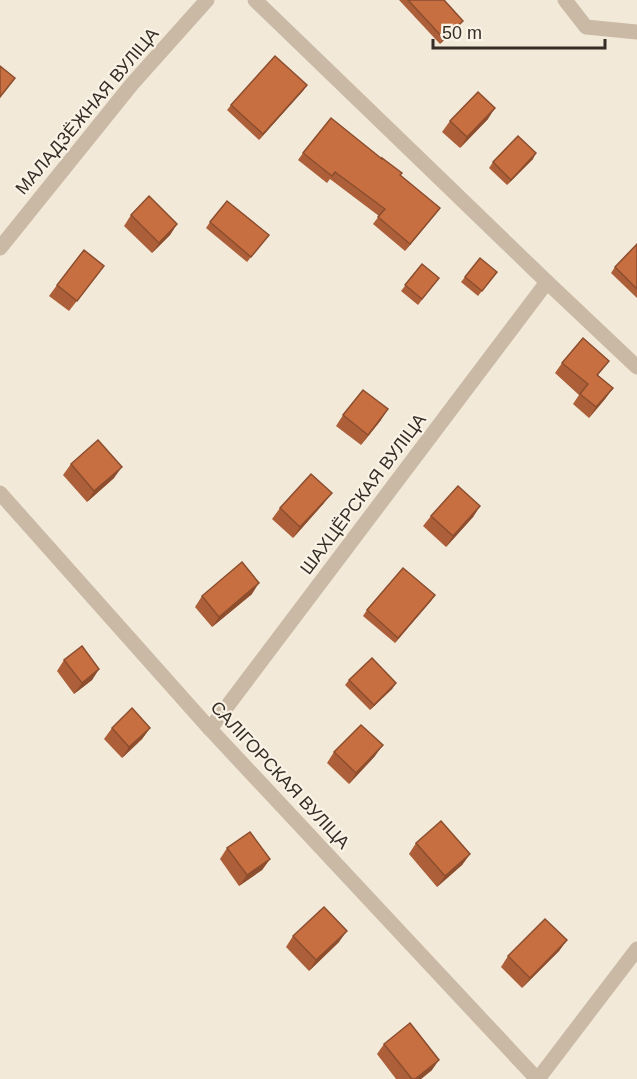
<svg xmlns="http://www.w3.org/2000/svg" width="637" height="1079" viewBox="0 0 637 1079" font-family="Helvetica,sans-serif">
  <rect width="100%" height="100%" fill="#f2e9d9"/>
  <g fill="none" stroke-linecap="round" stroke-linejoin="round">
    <g stroke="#cabaa5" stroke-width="15">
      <path d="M255,0L547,282L637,367"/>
      <path d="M565,0L586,27L637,32"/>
      <path d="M0,248L132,84L207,0"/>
      <path d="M0,493L210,729L537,1079"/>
      <path d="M210,729L547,282"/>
      <path d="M538,1079L637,949"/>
    </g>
  </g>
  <g fill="#ac5f38">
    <path d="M399,0H444L463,21L459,26L440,44Z"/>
    <path d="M307,85L259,140L227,110L231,105Z"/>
    <path d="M488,119L460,148L442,132L450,121Z"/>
    <path d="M303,153L400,175L440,208L405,251L373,224L379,216L330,179L327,183L298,160Z"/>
    <path d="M533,159L507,185L489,168L493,162Z"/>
    <path d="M131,215L177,224L170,235L152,253L124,226Z"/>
    <path d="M210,222L269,235L247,262L206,228Z"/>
    <path d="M637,244V298L611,273L615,267Z"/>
    <path d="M422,264L439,278L418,305L401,291Z"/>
    <path d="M104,266L69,311L49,296L57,285Z"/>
    <path d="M497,272L478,296L461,282L465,277Z"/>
    <path d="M609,361L598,375L613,388L605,399L589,418L573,404L579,395L555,373L562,363Z"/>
    <path d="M343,415L381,420L361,445L336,426Z"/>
    <path d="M71,464L114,478L87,502L63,475Z"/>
    <path d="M324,503L293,538L272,519L280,508Z"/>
    <path d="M480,506L473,517L446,547L423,526L431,516Z"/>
    <path d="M252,594L212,627L195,607L202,596Z"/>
    <path d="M435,595L395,643L363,616L367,610Z"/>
    <path d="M64,660L99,669L92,680L74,694L57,671Z"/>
    <path d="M349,680L396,683L392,689L370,710L345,685Z"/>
    <path d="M112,728H150L142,739L122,758L104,739Z"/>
    <path d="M334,752L375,756L349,784L327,763Z"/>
    <path d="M416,843L470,854L462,865L437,887L409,854Z"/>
    <path d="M227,848L270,859L262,870L239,886L220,859Z"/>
    <path d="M293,936L339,942L309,971L286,947Z"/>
    <path d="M567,940L559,951L522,988L501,967L508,956Z"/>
    <path d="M384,1044L432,1070L421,1079H396L377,1054Z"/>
  </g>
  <g fill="#8c4e2e">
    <path d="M463,21L459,26L440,44L444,39Z"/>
    <path d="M307,85L303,91L259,140L263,134Z"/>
    <path d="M495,108L488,119L460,148L467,137Z"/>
    <path d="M536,153L533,159L507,185L511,180Z"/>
    <path d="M440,208L434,216L405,251L410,244Z"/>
    <path d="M177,224L170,235L152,253L159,243Z"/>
    <path d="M613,388L605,399L589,418L596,407Z"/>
    <path d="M388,409L381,420L361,445L368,435Z"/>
    <path d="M122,467L114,478L87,502L94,491Z"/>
    <path d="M332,493L324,503L293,538L300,527Z"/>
    <path d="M480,506L473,517L446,547L453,536Z"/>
    <path d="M259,583L252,594L212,627L219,617Z"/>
    <path d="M435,595L431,601L395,643L398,638Z"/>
    <path d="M99,669L92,680L74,694L82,683Z"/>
    <path d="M396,683L392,689L370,710L374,705Z"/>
    <path d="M150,728L142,739L122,758L129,747Z"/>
    <path d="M383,745L375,756L349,784L356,773Z"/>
    <path d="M470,854L462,865L437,887L445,876Z"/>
    <path d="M270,859L262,870L239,886L247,875Z"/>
    <path d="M347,931L339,942L309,971L316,960Z"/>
    <path d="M567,940L559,951L522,988L530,978Z"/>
    <path d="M439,1060L432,1070L421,1079H415Z"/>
  </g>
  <g fill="#c86f41" stroke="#8c4e2e" stroke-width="1.5">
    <path d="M408,0H444L463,21L444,39Z"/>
    <path d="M275,56L307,85L263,134L231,105Z"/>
    <path d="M0,66L15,78L0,97Z"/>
    <path d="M478,92L495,108L467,137L450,121Z"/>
    <path d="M331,118L382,159V158L402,173L400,175L440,208L410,244L378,217L385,209L335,172L332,176L303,153Z"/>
    <path d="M518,136L536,153L511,180L493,162Z"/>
    <path d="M149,196L177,224L159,243L131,215Z"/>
    <path d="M227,201L269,235L251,257L210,222Z"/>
    <path d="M637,244V289L615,267Z"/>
    <path d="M84,250L104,266L77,301L57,285Z"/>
    <path d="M480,258L497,272L482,291L465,277Z"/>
    <path d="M422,264L439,278L422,299L405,285Z"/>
    <path d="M583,338L609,361L597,375L613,388L596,407L580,394L588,384L562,363Z"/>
    <path d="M363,390L388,409L368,435L343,415Z"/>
    <path d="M98,440L122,467L94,491L71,464Z"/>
    <path d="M311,474L332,493L300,527L280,508Z"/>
    <path d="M458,486L480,506L453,536L431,516Z"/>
    <path d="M242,562L259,583L219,617L202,596Z"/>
    <path d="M403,568L435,595L398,638L367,610Z"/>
    <path d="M82,646L99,669L82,683L64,660Z"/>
    <path d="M372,658L396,683L374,705L349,680Z"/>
    <path d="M132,708L150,728L129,747L112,728Z"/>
    <path d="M361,725L383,745L356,773L334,752Z"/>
    <path d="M441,821L470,854L445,876L416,843Z"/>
    <path d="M250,832L270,859L247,875L227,848Z"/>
    <path d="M324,907L347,931L316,960L293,936Z"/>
    <path d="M545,919L567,940L530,978L508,956Z"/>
    <path d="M410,1023L439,1060L415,1079H412L384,1044Z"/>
  </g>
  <g text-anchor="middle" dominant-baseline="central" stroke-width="4.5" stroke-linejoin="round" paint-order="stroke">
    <g font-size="18" fill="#352d26" stroke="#f9f2e5">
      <text transform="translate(87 111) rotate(-50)">МАЛАДЗЁЖНАЯ ВУЛІЦА</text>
      <text transform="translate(363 494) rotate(-53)">ШАХЦЁРСКАЯ ВУЛІЦА</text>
      <text transform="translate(280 775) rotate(47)">САЛІГОРСКАЯ ВУЛІЦА</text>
    </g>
  </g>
  <path d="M433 39v9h172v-9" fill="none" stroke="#352d26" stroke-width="3"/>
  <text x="442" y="39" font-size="18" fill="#352d26" stroke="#f9f2e5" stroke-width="4.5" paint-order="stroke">50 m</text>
</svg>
